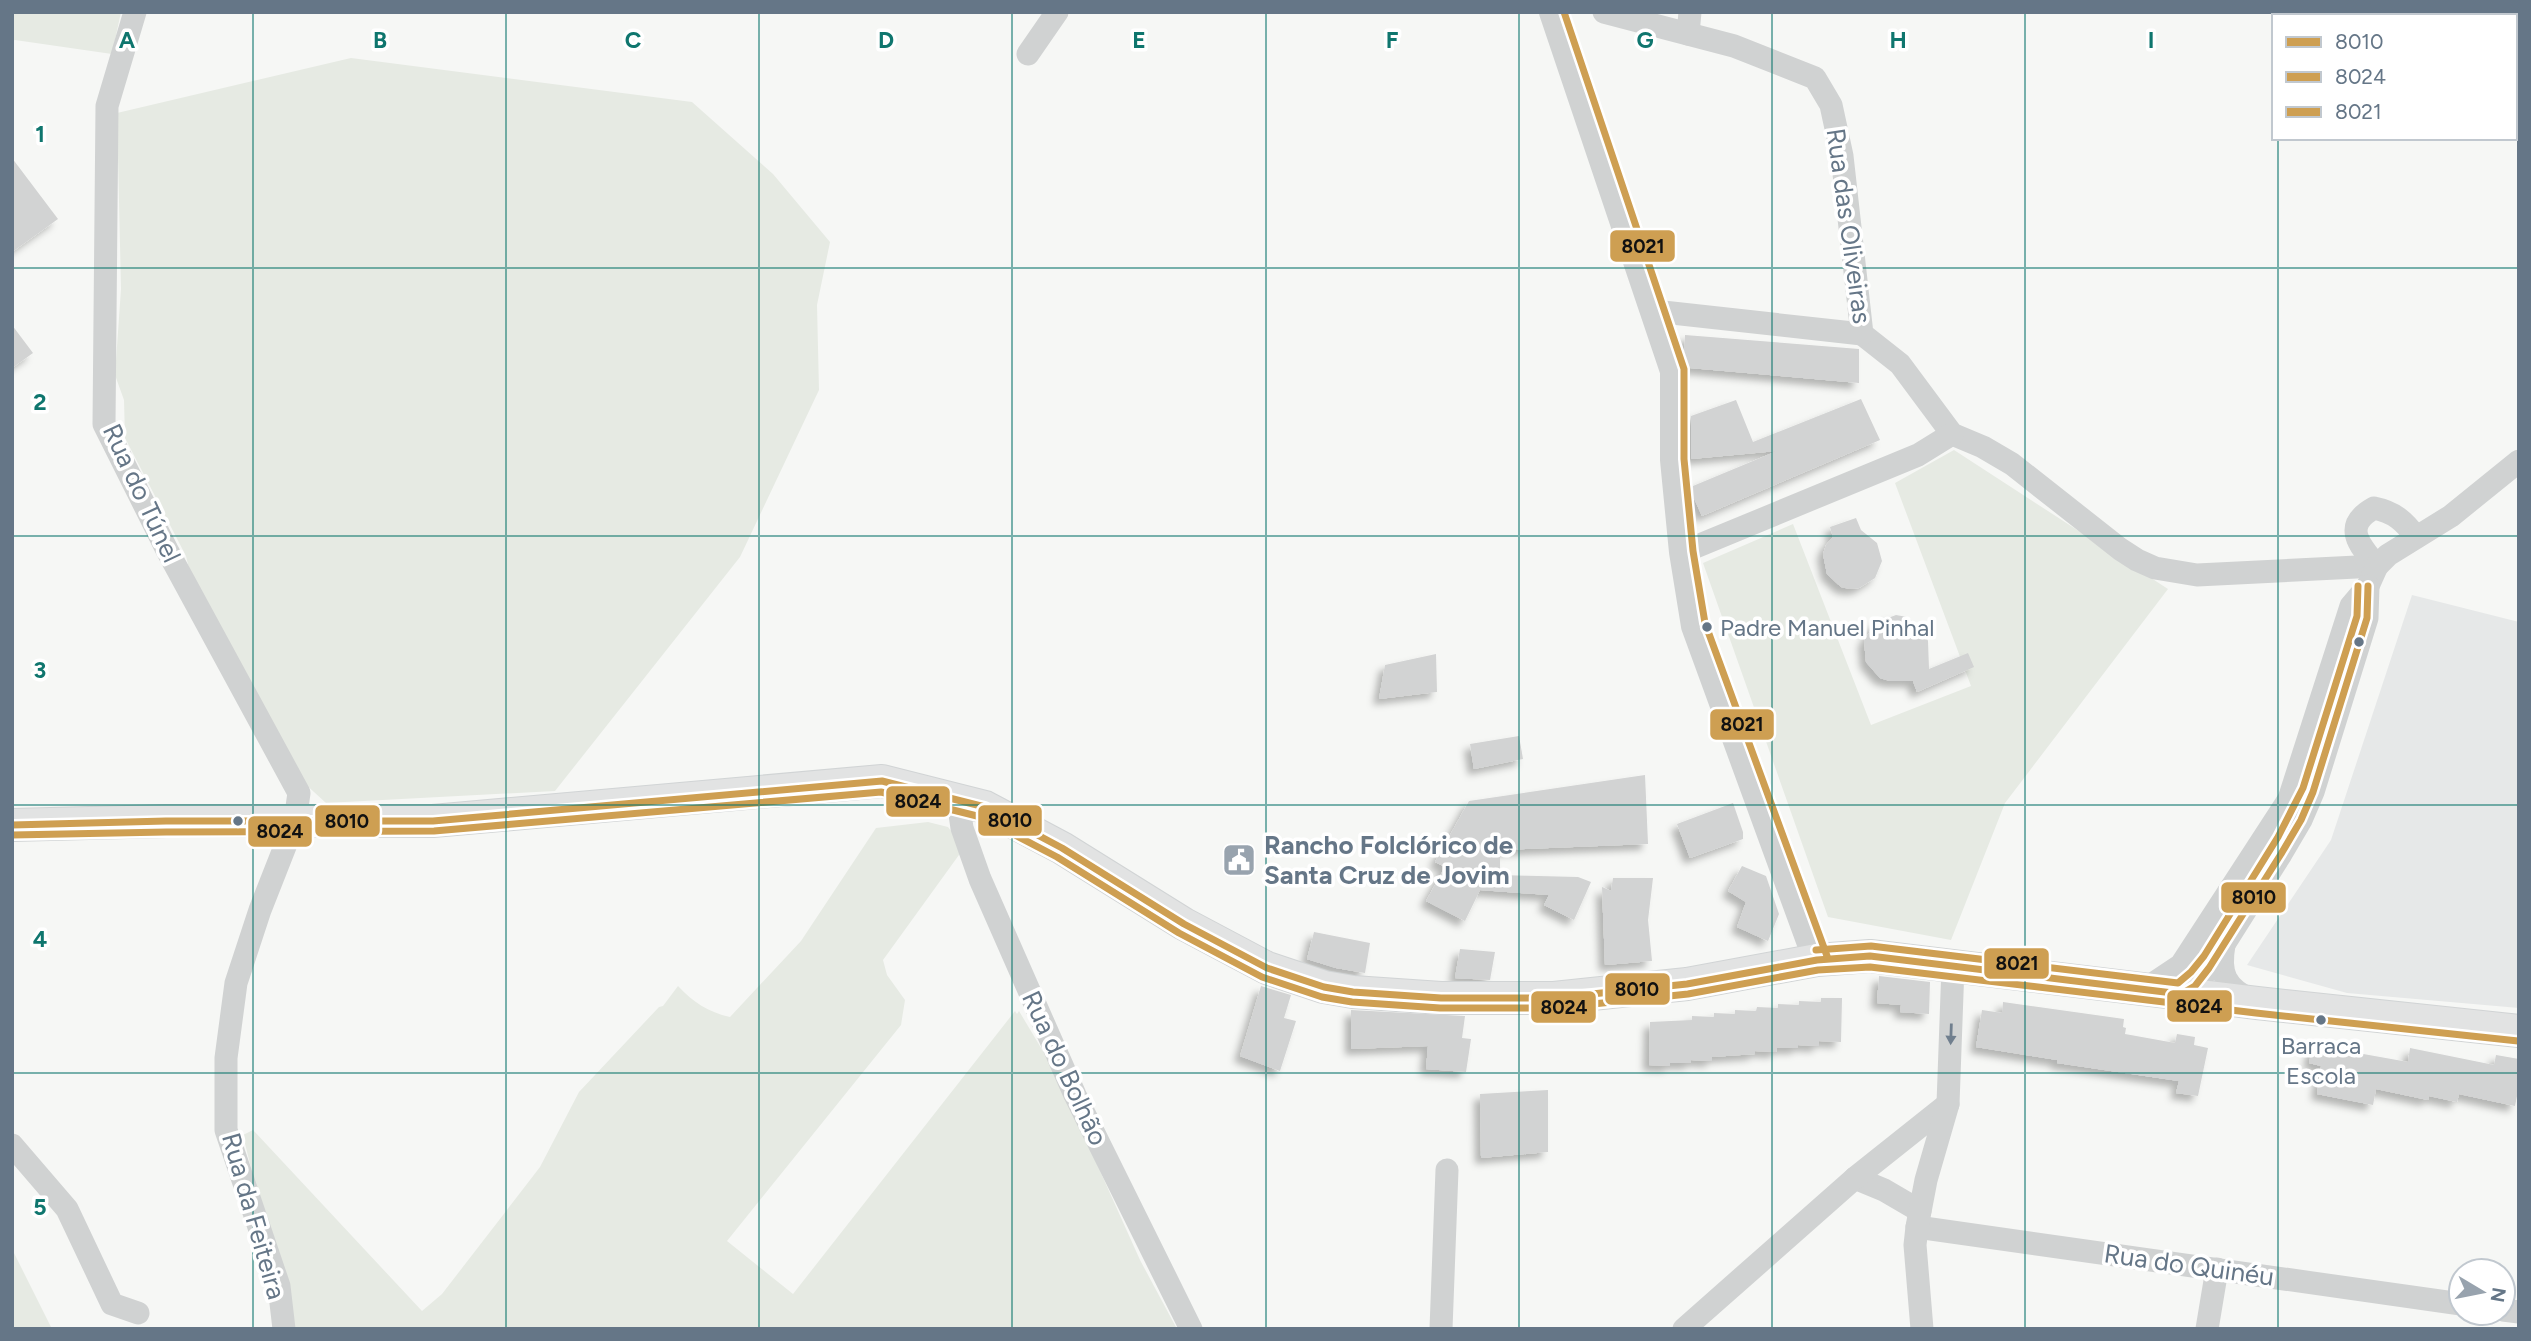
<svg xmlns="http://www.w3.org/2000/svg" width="2531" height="1341" viewBox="0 0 2531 1341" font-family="Figtree,sans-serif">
  <defs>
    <filter id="shadow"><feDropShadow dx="-6" dy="6" stdDeviation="3.5" flood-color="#0004"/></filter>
  </defs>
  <rect width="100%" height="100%" fill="#f6f7f5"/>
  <path fill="#e6e8e8" d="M2412,595L2519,622V1008L2347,993L2247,965L2331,840Z"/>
  <g fill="#e6eae3">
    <path d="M12,12H121L112,54L15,40L12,41Z"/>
    <path d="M351,58L692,102L773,174L830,242L817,305L819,390L740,557L555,791L326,803L302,781L190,573L186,556L125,438L124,400L115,375L121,289L117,113Z"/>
    <path d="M1954,450L2168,589L2005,803L1951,940L1828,917L1703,563L1793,524L1871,725L1971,686L1895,483Z"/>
    <path d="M928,822L948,827L964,848L883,960L887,975L905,1000L901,1025L727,1241L793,1294L1015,1011L1017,1014L1019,1011L1056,1073L1140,1260L1177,1329H290L243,1135L253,1130L422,1311L442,1294L540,1167L579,1092L659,1007L663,1006L678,986C693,1002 708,1012 730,1017L801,941L876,828Z"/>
    <path d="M12,1249L52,1329H12Z"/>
  </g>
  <g fill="#d2d3d3" filter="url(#shadow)">
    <path d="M12,158L58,219L12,252Z"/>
    <path d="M12,325L33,353L12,368Z"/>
    <path d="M1685,335L1859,349V383L1690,368L1684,349Z"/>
    <path d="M1861,399L1880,440L1702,516L1694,498L1693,486L1777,451L1691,459V416L1736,400L1753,442Z"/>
    <path d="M1856,518L1861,530L1877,543L1882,561L1875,578L1859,588L1850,589L1841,587L1827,574L1823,554L1826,545L1833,537L1830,527Z"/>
    <path d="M1896,615L1907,617L1924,631L1928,641L1929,669L1968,653L1974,667L1917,692L1913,681H1890L1880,678L1866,662L1864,641L1875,623Z"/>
    <path d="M1436,654L1437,692L1379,699L1385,665Z"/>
    <path d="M1519,736L1523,759L1474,769L1470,744Z"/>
    <path d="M1645,775L1648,844L1500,850V875L1578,877L1591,882L1574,920L1544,905L1549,895L1480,890L1465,921L1426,901L1445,867L1435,862L1469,801Z"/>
    <path d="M1733,803L1743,832V839L1690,858L1677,824Z"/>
    <path d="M1742,866L1766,876L1779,914L1768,941L1737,927L1746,902L1728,891Z"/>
    <path d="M1613,878H1653L1648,920L1652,961L1605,965L1602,887L1611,891Z"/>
    <path d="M1314,932L1370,943L1365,973L1336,968L1307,959Z"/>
    <path d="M1460,949L1495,952L1490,980L1455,978Z"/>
    <path d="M1879,976L1930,982L1929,1014L1900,1012L1901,1005L1877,1003Z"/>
    <path d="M1261,986L1291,995L1284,1018L1296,1021L1280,1071L1240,1056Z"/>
    <path d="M1821,998H1842L1841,1042L1819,1041V1046L1798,1045V1048H1777L1776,1052L1755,1051V1054L1712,1057V1061L1691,1060V1063H1670V1066L1649,1065L1650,1022L1692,1020V1016L1714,1017V1013L1735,1014V1010L1756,1011L1757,1007L1778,1008V1004L1799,1005V1001L1821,1002Z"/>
    <path d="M2003,1002L2124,1019L2123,1027L2126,1028L2125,1034L2175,1043L2177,1034L2195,1037L2194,1045L2208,1048L2198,1096L2176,1093L2179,1081L2057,1063V1060L1976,1047L1982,1010L2002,1013Z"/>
    <path d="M1351,1010L1465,1016L1462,1038L1471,1039L1466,1072L1426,1069L1428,1046L1351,1049Z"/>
    <path d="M2313,1045L2408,1062L2410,1048L2494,1065L2496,1055L2519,1059V1086L2515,1106L2459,1094L2457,1102L2429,1096L2428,1100L2376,1089L2373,1105L2317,1094L2321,1066L2309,1063Z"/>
    <path d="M1548,1090V1152L1481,1158L1480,1094Z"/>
  </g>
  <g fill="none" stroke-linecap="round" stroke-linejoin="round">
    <defs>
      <path id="secondary" d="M12,825L166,821H433L882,781L985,807L1062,848L1184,924L1267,968L1324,987L1353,992L1441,998H1554L1687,984L1817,960L1870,956L2257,1003L2519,1031"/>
    </defs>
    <use href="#secondary" stroke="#d1d4d5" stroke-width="34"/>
    <g stroke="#d0d2d2" stroke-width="23">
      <path d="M135,12L107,106L104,424L167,550L299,793L295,821L260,910L236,983L226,1058V1130L279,1286L284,1329"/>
      <path d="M1604,12L1734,46L1815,78L1831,105L1842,156L1862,334L1900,364L1952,434L1983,447L2012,464L2120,549L2137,560L2155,568L2197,575L2377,566"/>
      <path d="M1688,34L1690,12"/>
      <path d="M1028,54L1057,12"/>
      <path d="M1654,311L1862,334"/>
      <path d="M1683,552L1918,455L1952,434"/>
      <path d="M2377,566C2359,545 2342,526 2374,508C2394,512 2404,521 2416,537"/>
      <path d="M963,800L960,814L962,828L980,879L1075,1095L1191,1329"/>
      <path d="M2224,945C2219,973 2225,988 2252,1000"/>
      <path d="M2140,989L2154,983L2181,965L2289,799L2351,606L2368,586L2377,566L2388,555L2451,516L2519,461"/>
      <path d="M2181,994L2195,986L2209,968L2281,854L2301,820L2313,792L2367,618L2368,586"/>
      <path d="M12,1145L67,1209L112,1304L138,1313"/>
      <path d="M1855,1178L1884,1190L1920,1211"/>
      <path d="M1917,1227L2461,1304"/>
      <path d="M2503,1310L2519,1312"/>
      <path d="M1441,1329L1447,1170"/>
      <path d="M1684,1329L1855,1178L1948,1104"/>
      <path d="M1922,1329L1915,1245L1917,1227L1926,1180L1948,1104L1953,966"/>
      <path d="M2207,1329L2217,1269"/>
    </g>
    <path stroke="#d0d2d2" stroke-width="28" d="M1553,12L1674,371V460L1683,552L1695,626L1817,960"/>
    <use href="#secondary" stroke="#e2e3e3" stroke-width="32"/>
    <defs>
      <path id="bus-1" d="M12,825L166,821H433L882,781L985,807L1062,848L1184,924L1267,968L1324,987L1353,992L1441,998H1554L1687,984L1817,960L1870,956L2181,994L2195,986L2209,968L2281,854L2301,820L2313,792L2367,618L2368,586"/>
      <path id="bus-2" d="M12,835L166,832L434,831L881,792L981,817L1057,857L1179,933L1262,977L1322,997L1352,1002L1440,1008H1555L1688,994L1818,970L1870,967L2256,1013L2518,1041"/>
      <g id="bus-3">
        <path d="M1564,12L1684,369V459L1693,551L1705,623L1827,956"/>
        <path d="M1816,950L1871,946L2178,983L2191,972L2204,956L2278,837L2303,788L2357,616L2358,586"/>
      </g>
    </defs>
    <use href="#bus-1" stroke="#fff" stroke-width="12"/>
    <use href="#bus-2" stroke="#fff" stroke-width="12"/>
    <use href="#bus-3" stroke="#fff" stroke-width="12"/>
    <use href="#bus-1" stroke="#ce9f52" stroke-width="7"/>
    <use href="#bus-2" stroke="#ce9f52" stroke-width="7"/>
    <use href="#bus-3" stroke="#ce9f52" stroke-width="7"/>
  </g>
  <defs><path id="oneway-solid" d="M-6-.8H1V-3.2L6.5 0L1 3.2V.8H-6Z" transform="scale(1.75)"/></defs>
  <use fill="#707f8e" href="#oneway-solid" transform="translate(1951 1034) rotate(92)"/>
  <path fill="none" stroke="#0f766e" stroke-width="2" stroke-opacity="0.55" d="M253,12V1329M506,12V1329M759,12V1329M1012,12V1329M1266,12V1329M1519,12V1329M1772,12V1329M2025,12V1329M2278,12V16M2278,138V1329M12,268H2519M12,536H2519M12,805H2519M12,1073H2519"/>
  <defs>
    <symbol id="civic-square" viewBox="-11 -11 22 22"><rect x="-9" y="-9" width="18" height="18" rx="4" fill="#98a3ae" stroke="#fff"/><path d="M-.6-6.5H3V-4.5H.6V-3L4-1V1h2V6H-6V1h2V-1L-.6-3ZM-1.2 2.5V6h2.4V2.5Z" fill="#fff"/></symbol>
  </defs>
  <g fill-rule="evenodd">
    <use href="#civic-square" x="1220" y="841" width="38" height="38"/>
  </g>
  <g fill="#657687" stroke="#fff" stroke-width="2.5">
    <circle cx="1707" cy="627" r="6"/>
    <circle cx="2359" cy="642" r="6"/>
    <circle cx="238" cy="821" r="6"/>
    <circle cx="2321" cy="1020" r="6"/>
  </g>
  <g text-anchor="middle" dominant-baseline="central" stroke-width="7" stroke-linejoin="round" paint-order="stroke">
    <g font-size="24" fill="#657687" stroke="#fff" text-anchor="start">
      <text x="1720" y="627">Padre Manuel Pinhal</text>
      <text x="2321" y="1045" text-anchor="middle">Barraca<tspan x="2321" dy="30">Escola</tspan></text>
    </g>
    <g font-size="26" fill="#657687" stroke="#fff">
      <text transform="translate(1849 226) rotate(82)">Rua das Oliveiras</text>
      <text transform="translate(142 493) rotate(65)">Rua do Túnel</text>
      <text transform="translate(1065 1068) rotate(65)">Rua do Bolhão</text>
      <text transform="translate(254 1216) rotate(74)">Rua da Feiteira</text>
      <text transform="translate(2189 1265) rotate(8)">Rua do Quinéu</text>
    </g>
    <g font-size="26" font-weight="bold" fill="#657687" stroke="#fff" text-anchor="start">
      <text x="1264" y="845">Rancho Folclórico de<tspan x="1264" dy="30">Santa Cruz de Jovim</tspan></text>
    </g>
  </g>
  <g font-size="23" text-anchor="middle" font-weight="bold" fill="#0f766e" stroke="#fff" stroke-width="7" stroke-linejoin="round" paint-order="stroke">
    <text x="127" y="48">A</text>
    <text x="380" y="48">B</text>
    <text x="633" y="48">C</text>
    <text x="886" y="48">D</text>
    <text x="1139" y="48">E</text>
    <text x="1392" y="48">F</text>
    <text x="1645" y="48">G</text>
    <text x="1898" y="48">H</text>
    <text x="2151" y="48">I</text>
    <text x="40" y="142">1</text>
    <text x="40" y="410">2</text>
    <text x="40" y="678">3</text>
    <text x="40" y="947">4</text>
    <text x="40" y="1215">5</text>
  </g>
  <g stroke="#fff" stroke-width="2.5">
    <rect x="1609" y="229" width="67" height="34" rx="7" fill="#ce9f52"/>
    <rect x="1709" y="708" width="66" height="33" rx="7" fill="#ce9f52"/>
    <rect x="885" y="785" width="66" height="33" rx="7" fill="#ce9f52"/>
    <rect x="977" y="804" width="66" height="33" rx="7" fill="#ce9f52"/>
    <rect x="314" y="804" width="67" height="34" rx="7" fill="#ce9f52"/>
    <rect x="247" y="815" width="66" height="33" rx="7" fill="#ce9f52"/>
    <rect x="2220" y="881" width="67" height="33" rx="7" fill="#ce9f52"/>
    <rect x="1983" y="947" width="67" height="33" rx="7" fill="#ce9f52"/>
    <rect x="1604" y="972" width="67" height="34" rx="7" fill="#ce9f52"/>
    <rect x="2166" y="989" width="67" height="34" rx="7" fill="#ce9f52"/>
    <rect x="1530" y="990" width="67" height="34" rx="7" fill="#ce9f52"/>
  </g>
  <g font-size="19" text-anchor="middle" font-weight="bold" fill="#111">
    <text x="1643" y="253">8021</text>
    <text x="1742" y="731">8021</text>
    <text x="918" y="808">8024</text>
    <text x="1010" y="827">8010</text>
    <text x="347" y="828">8010</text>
    <text x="280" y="838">8024</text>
    <text x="2254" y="904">8010</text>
    <text x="2017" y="970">8021</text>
    <text x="1637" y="996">8010</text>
    <text x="2199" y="1013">8024</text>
    <text x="1564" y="1014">8024</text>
  </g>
  <rect width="2531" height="1341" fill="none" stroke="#657687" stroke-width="28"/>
  <rect x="2272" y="14" width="245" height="126" fill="#ffffff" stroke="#c1c8cf" stroke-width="2"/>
  <rect x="2286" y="37" width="35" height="10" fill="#ce9f52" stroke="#c1c8cf" stroke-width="2"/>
  <text x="2335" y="49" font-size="21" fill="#657687">8010</text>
  <rect x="2286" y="72" width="35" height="10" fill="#ce9f52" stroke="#c1c8cf" stroke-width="2"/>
  <text x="2335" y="84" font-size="21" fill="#657687">8024</text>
  <rect x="2286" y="107" width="35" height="10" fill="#ce9f52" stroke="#c1c8cf" stroke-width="2"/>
  <text x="2335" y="119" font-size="21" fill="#657687">8021</text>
  <g transform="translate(2482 1292) rotate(100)"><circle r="33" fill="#ffffff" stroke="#c1c8cf" stroke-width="2"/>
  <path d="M0-5L12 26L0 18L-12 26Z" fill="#98a3ae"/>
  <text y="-10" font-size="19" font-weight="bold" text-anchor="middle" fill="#657687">N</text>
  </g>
</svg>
